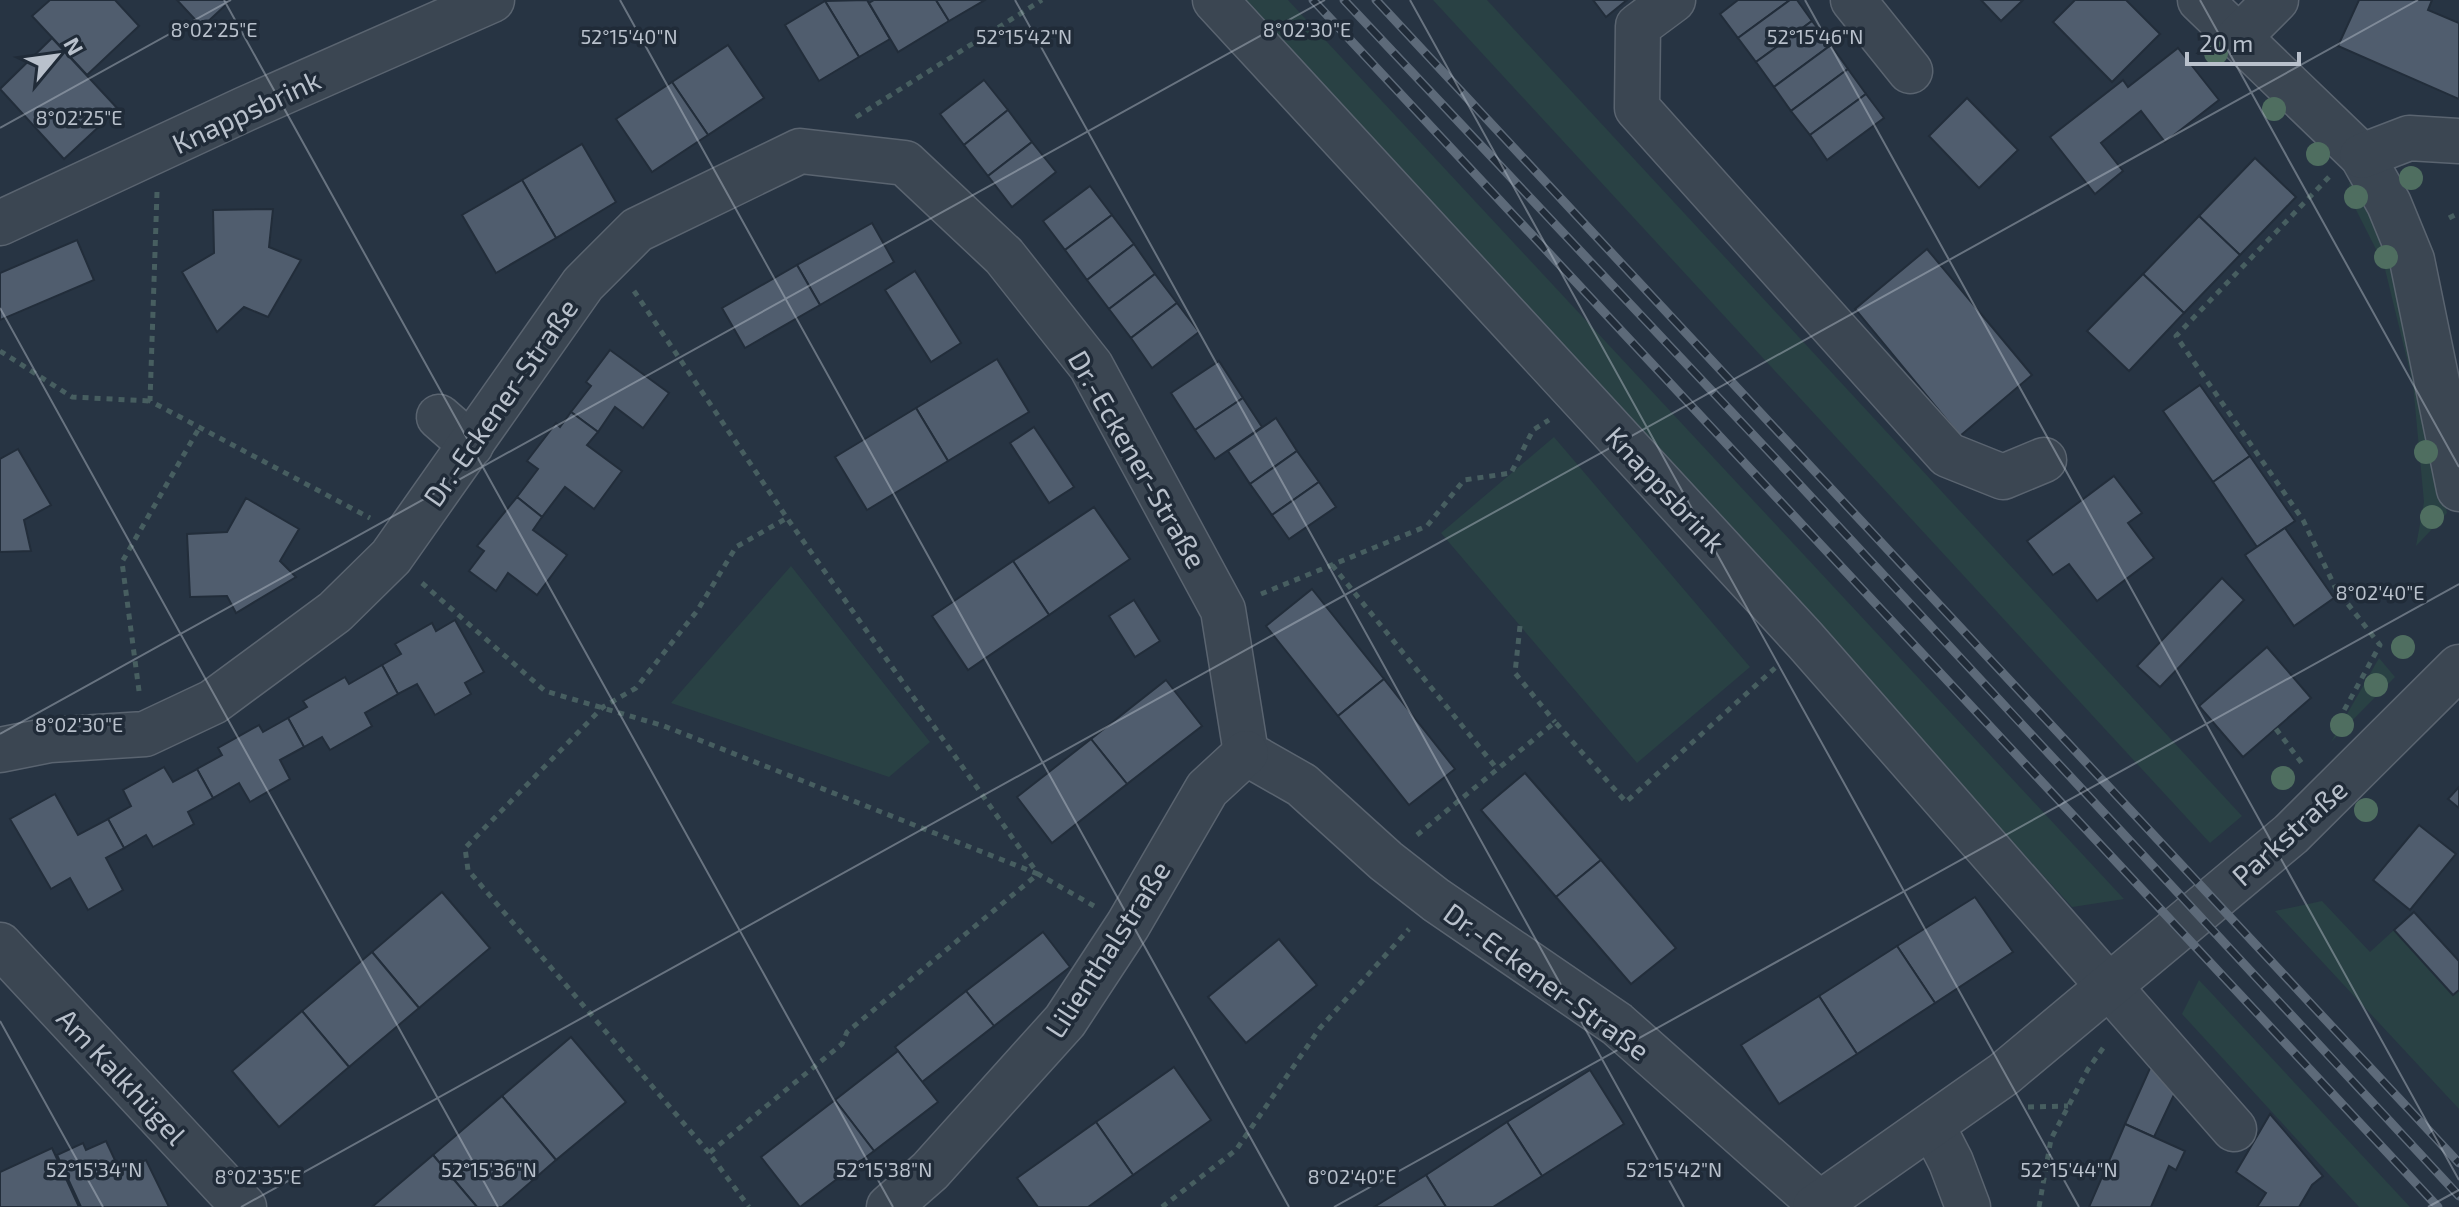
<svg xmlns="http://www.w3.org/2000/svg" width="2459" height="1207" viewBox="0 0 2459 1207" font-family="'Exo 2',sans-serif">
  <rect width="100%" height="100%" fill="#273443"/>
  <g fill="#294144">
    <path d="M1242,0H1288L2124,899L2072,907Z"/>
    <path d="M1433,0H1487L2242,816L2210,843Z"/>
    <path d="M2350,181C2416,268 2427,407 2447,513L2416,546L2424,502L2413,384L2384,265L2348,194Z"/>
    <path d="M1554,437L1750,667L1637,763L1441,533Z"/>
    <path d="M791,566L930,742L889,777L671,703Z"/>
    <path d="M2379,658L2395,677L2331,742Z"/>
    <path d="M2322,901L2370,952L2394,930L2453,995L2459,991V1109L2275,911Z"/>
    <path d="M2199,980L2215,997L2410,1207H2359L2182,1014Z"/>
  </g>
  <g fill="#505d6e" stroke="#222d3a" stroke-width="2">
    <path d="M50,0H115L139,26L87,75L32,16Z"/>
    <path d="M177,0H228L229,2L202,27Z"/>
    <path d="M867,0L890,39L859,57L825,1Z"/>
    <path d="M874,0H936L949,21L898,52L869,3Z"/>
    <path d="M936,0H985L949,21Z"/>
    <path d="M1593,0H1627L1606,17Z"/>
    <path d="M1738,0H1790L1738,38L1720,14Z"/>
    <path d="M1790,0H1797L1812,21L1756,62L1738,38Z"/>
    <path d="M1981,0H2023L2001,21Z"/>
    <path d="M2075,0H2126L2160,34L2112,82L2053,22Z"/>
    <path d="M2359,0H2432L2428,10L2459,23V99L2338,46Z"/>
    <path d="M825,1L859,57L819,81L785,25Z"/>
    <path d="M1812,21L1831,45L1774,87L1756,62Z"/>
    <path d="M52,38L118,109L64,159L0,89Z"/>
    <path d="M728,45L764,98L708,135L672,82Z"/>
    <path d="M1831,45L1848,69L1791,111L1774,87Z"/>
    <path d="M2178,48L2219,100L2165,142L2141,111L2101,143L2123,171L2095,194L2050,137L2123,80L2128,87Z"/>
    <path d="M1848,69L1866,94L1810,135L1791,111Z"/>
    <path d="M984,80L1008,110L964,145L940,114Z"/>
    <path d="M672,82L708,135L652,172L616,119Z"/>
    <path d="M1866,94L1884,118L1827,160L1810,135Z"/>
    <path d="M1967,98L2018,150L1979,188L1929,136Z"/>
    <path d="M1008,110L1032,142L988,176L964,145Z"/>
    <path d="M1032,142L1056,172L1012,207L988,176Z"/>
    <path d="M582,144L616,202L556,238L522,180Z"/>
    <path d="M2255,158L2296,197L2240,255L2199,216Z"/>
    <path d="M522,180L556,238L496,273L462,215Z"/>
    <path d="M1090,186L1112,215L1065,250L1043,221Z"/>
    <path d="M273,209L269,247L301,260L268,317L244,307L217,332L182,272L214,253L213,210Z"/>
    <path d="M1112,215L1134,244L1087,280L1065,250Z"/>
    <path d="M2199,216L2240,255L2184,313L2143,274Z"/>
    <path d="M872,223L894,262L820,305L797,265Z"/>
    <path d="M77,240L94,280L0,320V273Z"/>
    <path d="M1134,244L1155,274L1109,309L1087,280Z"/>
    <path d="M1927,249L2032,375L1960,436L1855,309Z"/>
    <path d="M797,265L820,305L745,348L722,308Z"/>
    <path d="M915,271L961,343L931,362L885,290Z"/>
    <path d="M1155,274L1177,303L1131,338L1109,309Z"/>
    <path d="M2143,274L2184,313L2129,371L2087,331Z"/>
    <path d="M1177,303L1199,332L1152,368L1131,338Z"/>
    <path d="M610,350L669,393L643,428L615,407L598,432L571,412L591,386L586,382Z"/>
    <path d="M997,359L1029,412L948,461L916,408Z"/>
    <path d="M1219,361L1243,398L1195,430L1171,393Z"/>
    <path d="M2200,385L2250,456L2213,482L2163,411Z"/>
    <path d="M1243,398L1262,427L1215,459L1195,430Z"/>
    <path d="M916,408L948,461L867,510L835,457Z"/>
    <path d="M571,412L598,432L587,445L622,471L594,509L565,487L542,517L517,497L538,469L527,461L556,423L560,427Z"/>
    <path d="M1276,418L1297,451L1250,484L1228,451Z"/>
    <path d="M1034,427L1074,487L1049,503L1010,443Z"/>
    <path d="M18,449L51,505L24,520L31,551L0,552V459Z"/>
    <path d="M1297,451L1319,482L1272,515L1250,484Z"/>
    <path d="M2250,456L2295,521L2257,547L2213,482Z"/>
    <path d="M2114,476L2142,513L2128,523L2154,558L2097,601L2069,564L2053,575L2027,541Z"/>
    <path d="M1319,482L1336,507L1289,539L1272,515Z"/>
    <path d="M517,497L542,517L533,530L567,555L537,595L508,573L496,591L469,571L484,551L477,546Z"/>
    <path d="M246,498L299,529L280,561L296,577L236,613L227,596L190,597L187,534L227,532Z"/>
    <path d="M1094,507L1130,559L1049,615L1013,561Z"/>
    <path d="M2285,528L2334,598L2294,626L2245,555Z"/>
    <path d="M1013,561L1049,615L968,670L932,616Z"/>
    <path d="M2222,578L2244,600L2160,687L2137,666Z"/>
    <path d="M1312,589L1384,679L1338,716L1266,626Z"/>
    <path d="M1134,600L1160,641L1135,657L1109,616Z"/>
    <path d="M455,620L484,672L465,683L471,694L435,715L417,684L398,694L382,665L401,654L395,644L432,623L436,631Z"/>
    <path d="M2267,647L2311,698L2243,757L2199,706Z"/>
    <path d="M382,665L398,694L365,713L372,726L330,750L322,737L304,747L288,718L307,707L303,701L345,677L349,684Z"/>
    <path d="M1384,679L1455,769L1409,805L1338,716Z"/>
    <path d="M1166,680L1202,726L1127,784L1091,739Z"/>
    <path d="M288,718L304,747L280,760L290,779L250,802L239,783L213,798L197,769L222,755L218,748L259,725L263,732Z"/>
    <path d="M1091,739L1127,784L1052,843L1017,797Z"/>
    <path d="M164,767L173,782L197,769L213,798L188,812L194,824L153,847L146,835L124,848L108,819L131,806L123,790Z"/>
    <path d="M1525,773L1601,860L1556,897L1481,810Z"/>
    <path d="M2459,787V808L2448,799Z"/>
    <path d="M55,794L78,835L108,819L124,848L106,858L123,890L88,910L70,878L51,889L10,819Z"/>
    <path d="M2419,825L2456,854L2410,910L2373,880Z"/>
    <path d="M1601,860L1676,948L1631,984L1556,897Z"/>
    <path d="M442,892L490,948L419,1008L372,952Z"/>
    <path d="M1975,897L2013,952L1935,1003L1897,946Z"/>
    <path d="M2414,912L2459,961V990L2453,995L2394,930Z"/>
    <path d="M1043,932L1070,967L994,1026L966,991Z"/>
    <path d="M1279,939L1317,985L1246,1043L1208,997Z"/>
    <path d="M1897,946L1935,1003L1857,1054L1819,996Z"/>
    <path d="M372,952L419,1008L349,1067L302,1011Z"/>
    <path d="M966,991L994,1026L922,1082L895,1047Z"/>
    <path d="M1819,996L1857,1054L1779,1104L1741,1045Z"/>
    <path d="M302,1011L349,1067L279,1127L232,1071Z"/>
    <path d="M571,1037L626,1102L556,1160L502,1096Z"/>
    <path d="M898,1051L938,1102L874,1151L835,1100Z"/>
    <path d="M2151,1066L2181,1080L2154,1137L2125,1124Z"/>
    <path d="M1174,1067L1211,1120L1133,1175L1096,1122Z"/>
    <path d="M1590,1070L1624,1124L1542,1176L1507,1122Z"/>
    <path d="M502,1096L556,1160L502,1207H477L433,1155Z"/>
    <path d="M835,1100L874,1151L800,1207L761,1157Z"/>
    <path d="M2270,1114L2323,1176L2312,1185L2299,1207H2257L2266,1193L2236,1172Z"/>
    <path d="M1096,1122L1133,1175L1088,1207H1038L1017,1178Z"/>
    <path d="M1507,1122L1542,1176L1493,1207H1446L1426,1175Z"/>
    <path d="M2125,1124L2185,1151L2176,1170L2169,1166L2151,1207H2089Z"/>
    <path d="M106,1141L120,1171L146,1160L169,1207H81L57,1155L83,1143L86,1150Z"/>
    <path d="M52,1148L79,1207H0V1172Z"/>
    <path d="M433,1155L477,1207H372Z"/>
    <path d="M1426,1175L1446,1207H1374Z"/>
  </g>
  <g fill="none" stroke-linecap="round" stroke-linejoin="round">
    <defs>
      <g id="minor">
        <path d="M1215,0L1805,640L2234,1129"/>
        <path d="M1673,0L1638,26L1637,108L1948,455L2003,477L2044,460"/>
        <path d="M1853,0L1910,71"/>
        <path d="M2200,0L2362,156L2389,204L2412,260L2459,489"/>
        <path d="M2239,37L2276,0"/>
        <path d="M2362,156L2409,138L2459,141"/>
        <path d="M0,223L245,109L492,0"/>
        <path d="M439,417L471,445"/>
        <path d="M0,750L50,740L145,734L213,702L335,612L391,557L583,284L637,230L800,151L905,163L1004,256L1091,366L1223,610L1246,753L1302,785L1386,861L1436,900L1617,1024L1820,1204"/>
        <path d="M0,945L244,1207"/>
        <path d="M1933,1127L1951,1162L1968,1207"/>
        <path d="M889,1207L930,1171L1065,1021L1128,925L1207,789L1246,753"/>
        <path d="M1815,1207L2004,1074L2291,834L2459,667"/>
      </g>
    </defs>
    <use href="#minor" stroke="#5a6470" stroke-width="47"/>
    <g stroke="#475e60" stroke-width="5" stroke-dasharray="6 6" stroke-linecap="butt">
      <path d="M856,117L1042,0"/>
      <path d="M2329,177L2176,336L2303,520L2336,589L2380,645L2331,734"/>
      <path d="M157,192L150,401L370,518"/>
      <path d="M2449,218L2459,213"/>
      <path d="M634,291L787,518L1038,874L1094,906"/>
      <path d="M0,351L72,397L150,401"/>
      <path d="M1332,565L1498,770"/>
      <path d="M422,583L545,691L664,726L1038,874L847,1032L842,1044L709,1153L749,1207"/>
      <path d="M1261,594L1427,526L1464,480L1511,473L1533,430L1549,420"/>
      <path d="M1520,626L1515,673L1555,722"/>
      <path d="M139,691L122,562L198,430"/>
      <path d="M2276,729L2304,766"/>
      <path d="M1417,835L1555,722L1626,802L1775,668"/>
      <path d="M2028,1107L2068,1106"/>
      <path d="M709,1153L468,870L465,848L603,707L636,688L697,611L736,547L787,518"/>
      <path d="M1162,1207L1236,1150L1320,1028L1409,929"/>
      <path d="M2039,1207L2051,1139L2088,1069L2106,1044"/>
    </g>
    <use href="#minor" stroke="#3b4652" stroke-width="44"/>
    <defs>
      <g id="rail">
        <path d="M1313,0L2438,1207"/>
        <path d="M1344,0L1774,457L2459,1196"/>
        <path d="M1376,0L2459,1163"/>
      </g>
    </defs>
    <use href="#rail" stroke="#5d6a79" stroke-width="9"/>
    <use href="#rail" stroke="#202b38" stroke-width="6" stroke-dasharray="18" stroke-linecap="butt"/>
  </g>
  <g fill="#4f6e60">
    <circle cx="2216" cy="53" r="12"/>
    <circle cx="2274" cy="109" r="12"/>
    <circle cx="2318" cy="154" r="12"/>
    <circle cx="2411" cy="178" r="12"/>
    <circle cx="2356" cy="197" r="12"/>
    <circle cx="2386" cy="257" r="12"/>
    <circle cx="2426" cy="452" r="12"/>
    <circle cx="2432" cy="517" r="12"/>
    <circle cx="2403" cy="647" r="12"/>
    <circle cx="2376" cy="685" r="12"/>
    <circle cx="2342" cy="725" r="12"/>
    <circle cx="2283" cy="778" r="12"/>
    <circle cx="2366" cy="810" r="12"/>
  </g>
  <path fill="none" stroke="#b9c1cc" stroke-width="2" stroke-opacity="0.45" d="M224,0L893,1207M620,0L1289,1207M1015,0L1684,1207M1410,0L2079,1207M1805,0L2459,1180M2200,0L2459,467M0,128L231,0M0,308L498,1207M0,734L1325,0M0,1021L103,1207M241,1207L2418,0M1334,1207L2459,584M2428,1207L2459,1190"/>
  <g text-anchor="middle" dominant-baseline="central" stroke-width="7" stroke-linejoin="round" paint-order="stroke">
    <g font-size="28" fill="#b9c1cc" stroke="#202b38">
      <text transform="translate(246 111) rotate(-25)">Knappsbrink</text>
      <text transform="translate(500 402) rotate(-55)">Dr.-Eckener-Straße</text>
      <text transform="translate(1138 459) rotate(60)">Dr.-Eckener-Straße</text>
      <text transform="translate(1666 489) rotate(47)">Knappsbrink</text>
      <text transform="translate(2289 832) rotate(-42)">Parkstraße</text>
      <text transform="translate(1107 949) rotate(-57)">Lilienthalstraße</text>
      <text transform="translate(1547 981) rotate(36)">Dr.-Eckener-Straße</text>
      <text transform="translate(122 1076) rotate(47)">Am Kalkhügel</text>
    </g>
  </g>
  <g font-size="20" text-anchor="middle" fill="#b9c1cc" stroke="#202b38" stroke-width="7" stroke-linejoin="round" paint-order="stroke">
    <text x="214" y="37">8°02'25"E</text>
    <text x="1307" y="37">8°02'30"E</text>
    <text x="629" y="44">52°15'40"N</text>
    <text x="1024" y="44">52°15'42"N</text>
    <text x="1815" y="44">52°15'46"N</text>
    <text x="79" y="125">8°02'25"E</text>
    <text x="2380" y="600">8°02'40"E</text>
    <text x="79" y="732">8°02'30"E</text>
    <text x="94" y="1177">52°15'34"N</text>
    <text x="489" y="1177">52°15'36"N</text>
    <text x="884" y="1177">52°15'38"N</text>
    <text x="1674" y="1177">52°15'42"N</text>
    <text x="2069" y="1177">52°15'44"N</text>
    <text x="258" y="1184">8°02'35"E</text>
    <text x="1352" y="1184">8°02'40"E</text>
  </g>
  <g transform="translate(56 56) rotate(61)" stroke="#202b38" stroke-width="6" paint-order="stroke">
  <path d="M0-6L14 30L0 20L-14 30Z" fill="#b9c1cc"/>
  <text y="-12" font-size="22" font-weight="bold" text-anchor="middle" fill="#b9c1cc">N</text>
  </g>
  <path d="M2187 52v12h112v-12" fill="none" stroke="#b9c1cc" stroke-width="4"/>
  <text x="2199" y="52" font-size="24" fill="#b9c1cc" stroke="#202b38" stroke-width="6" paint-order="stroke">20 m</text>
</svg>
